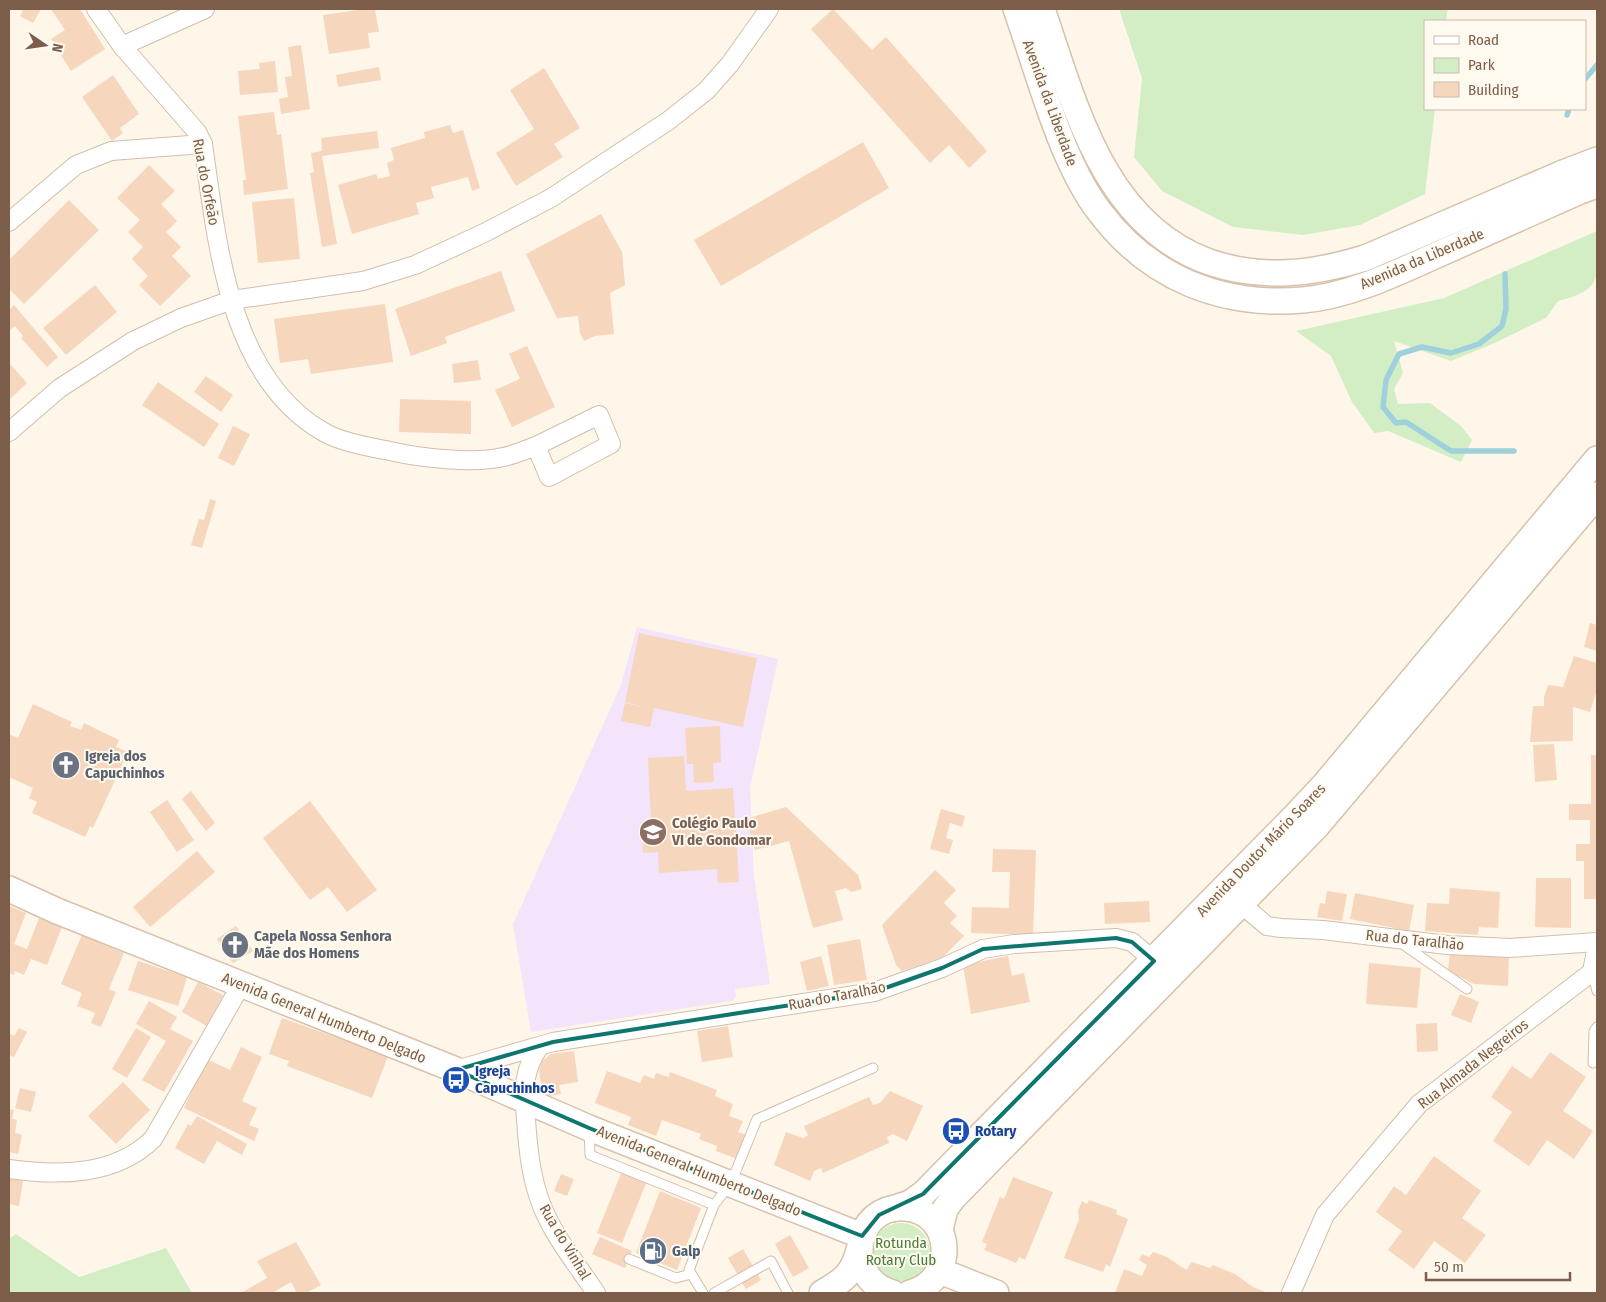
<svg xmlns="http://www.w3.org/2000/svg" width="1606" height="1302" viewBox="0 0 1606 1302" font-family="'Fira Sans Condensed',sans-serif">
  <rect width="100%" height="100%" fill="#fef6e8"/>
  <path fill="#f3e4fb" d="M637,627L778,659L750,788L754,876L770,984L735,989L736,997L732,1001L531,1032L513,924L621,685Z"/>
  <g fill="#d3eec4">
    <path d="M1119,9H1448L1446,21H1425V109H1435L1425,194L1360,225L1303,235L1233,227L1162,191L1134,157L1142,78Z"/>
    <path d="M1597,231C1597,274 1606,290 1558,301L1546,318L1497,342L1451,361L1394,341L1403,373L1394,389L1398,404L1430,403L1461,426L1472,440L1461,462L1388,431L1374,433L1352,402L1331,356L1296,331L1444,298Z"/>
    <circle cx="901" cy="1252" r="29"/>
    <path d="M16,1234L79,1277L166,1248L192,1293H9V1239Z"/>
  </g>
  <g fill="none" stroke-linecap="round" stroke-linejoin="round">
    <g stroke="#9fd1dd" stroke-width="5.5">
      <path d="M1585,79L1597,65"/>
      <path d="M1567,115L1569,109"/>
      <path d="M1505,274L1506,309L1502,326L1479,344L1451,353L1422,347L1399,354L1386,380L1383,407L1396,423L1406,422L1451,451H1514"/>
    </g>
  </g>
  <g fill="#f6d6bd">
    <path d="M19,9H41L33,23L20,16L23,11Z"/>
    <path d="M51,9H80L105,49L71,71L51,39L65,30Z"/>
    <path d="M364,9H375L379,32L368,33L370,48L329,54L323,15Z"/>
    <path d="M833,9L872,50L886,37L987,151L969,168L949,145L930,163L811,29Z"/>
    <path d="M301,45L310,109L281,114L279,99L288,97L285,77L292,76L288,47Z"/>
    <path d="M275,61L278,92L240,95L238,71L260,69L259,63Z"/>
    <path d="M379,67L381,80L338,87L336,75Z"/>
    <path d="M544,68L580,128L554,144L563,157L516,186L496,153L534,129L510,90Z"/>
    <path d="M113,75L139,114L120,128L123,133L112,141L82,97Z"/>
    <path d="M274,112L277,135L281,134L288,189L244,195L243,180H246L238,116Z"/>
    <path d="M450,125L453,133L463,130L480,188L472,191L468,177L431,187L434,198L416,203L419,214L352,234L338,185L376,174L378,179L390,176L387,163L394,160L391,148L425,138L424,132Z"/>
    <path d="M377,131L379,148L322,156L337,244L322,247L310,173L314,172L311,153L322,151L321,138Z"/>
    <path d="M863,142L889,188L721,286L694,240Z"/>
    <path d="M149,165L175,191L161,204L177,221L166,232L181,247L172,256L191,276L160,306L139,285L148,276L132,259L143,247L128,232L140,220L117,198Z"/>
    <path d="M294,198L300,259L258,263L252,202Z"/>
    <path d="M69,200L99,230L24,304L9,289V260Z"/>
    <path d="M601,214L622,252L625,285L610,293L614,334L595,336L584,341L580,333L578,316L557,318L526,254Z"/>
    <path d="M501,271L515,311L445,337L447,343L411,356L395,309Z"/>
    <path d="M95,285L117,312L66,355L43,328Z"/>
    <path d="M385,304L393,362L311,374L308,359L280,363L274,319Z"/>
    <path d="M14,305L58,357L47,367L21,338L23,336L15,326L9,331V310Z"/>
    <path d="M527,346L555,407L512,427L495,390L520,379L509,354Z"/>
    <path d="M478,360L481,380L454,383L452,364Z"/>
    <path d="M9,363L27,383L9,400Z"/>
    <path d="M206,376L233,395L221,412L194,392Z"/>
    <path d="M158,382L219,424L204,447L142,405Z"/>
    <path d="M400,399L471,401V434L399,432Z"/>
    <path d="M233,426L250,434L234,466L218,458Z"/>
    <path d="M210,499L216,501L202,548L191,545L199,519L204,520Z"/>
    <path d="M1590,623L1597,625V651L1584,647Z"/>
    <path d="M639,633L757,658L743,727L654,708L650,727L621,721L625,703L647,708L625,702Z"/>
    <path d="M1574,656L1597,663V690L1590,712L1573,707V741L1530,742L1533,706H1544V697L1548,685L1563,687Z"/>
    <path d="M33,704L72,722L70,726L81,730L84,723L119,740L116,747L128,752L93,828L90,826L85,837L32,813L37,802L29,798L33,788L9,777V734L18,738Z"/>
    <path d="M720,726L721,762L713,763L714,782L694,783L693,764H687L685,728Z"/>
    <path d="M1554,744L1557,780L1535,782L1533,745Z"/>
    <path d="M1591,755H1597V899H1584V861H1576V844H1590V820H1569V804H1591Z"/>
    <path d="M684,756L686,791L733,788L739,882L718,883L717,869L659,873L658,852L643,853L641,822L651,821L648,758Z"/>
    <path d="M191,791L215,823L206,831L182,799Z"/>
    <path d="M167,800L194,840L177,852L150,812Z"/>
    <path d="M310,801L377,890L347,912L328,887L310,900L263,838Z"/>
    <path d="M786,807L858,875L862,889L851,892L846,888L835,891L843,920L813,928L789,841L755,850L746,819Z"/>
    <path d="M941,809L965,816L962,827L950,823L946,838L953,840L949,854L930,849Z"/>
    <path d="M993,849L1036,850L1033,935L971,933L972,907L1009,908L1010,872H992Z"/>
    <path d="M197,851L215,872L150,927L133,907Z"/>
    <path d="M935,870L956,890L944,903L957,916L950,923L964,936L943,957L902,971L896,965L882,925Z"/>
    <path d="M1536,878H1571V928L1535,927Z"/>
    <path d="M1450,888L1500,892L1498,928L1479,927L1478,935L1425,931L1427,903L1449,904Z"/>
    <path d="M1327,891L1347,894L1342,921L1317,917L1320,903L1325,904Z"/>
    <path d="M1355,893L1414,905L1409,931L1350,919Z"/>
    <path d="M1149,901L1150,922L1105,924L1104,903Z"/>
    <path d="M9,906L26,913L14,944L27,949L39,918L62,927L47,965L31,959L24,975L15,971L14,975L9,973Z"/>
    <path d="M236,926L253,951L233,963L217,939Z"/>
    <path d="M82,935L124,953L109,989L116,992L101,1027L91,1023L95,1013L77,1006L82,993L61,984Z"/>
    <path d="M860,939L867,980L834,985L827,945Z"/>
    <path d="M1450,952L1509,954L1508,986L1474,984L1448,971Z"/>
    <path d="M821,956L829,986L807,991L800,962Z"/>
    <path d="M1008,956L1012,976L1024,973L1030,1002L971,1014L963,965Z"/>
    <path d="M138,961L187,977L178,1006L128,990Z"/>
    <path d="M1369,963L1421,968L1417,1008L1366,1004Z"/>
    <path d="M198,982L223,995L207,1026L182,1012Z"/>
    <path d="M1460,994L1479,1002L1471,1023L1451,1015Z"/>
    <path d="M149,1001L177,1017L170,1029L193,1041L164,1092L142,1080L166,1041L136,1024Z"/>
    <path d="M282,1018L388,1056L372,1098L287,1066L289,1061L269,1054Z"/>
    <path d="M1437,1023L1438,1051L1417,1052L1416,1024Z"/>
    <path d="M728,1026L733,1057L702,1062L697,1031Z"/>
    <path d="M19,1028L27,1032L14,1057L9,1055V1033L14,1036Z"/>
    <path d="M136,1028L151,1037L127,1078L112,1069Z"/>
    <path d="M241,1047L262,1057L242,1101L257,1108L249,1125L259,1129L254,1141L184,1108L207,1059L230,1070Z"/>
    <path d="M574,1051L578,1082L559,1085L561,1094L543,1097L539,1071L542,1061L551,1054Z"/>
    <path d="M1550,1052L1586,1077L1563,1111L1593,1131L1574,1159L1547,1140L1529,1166L1493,1141L1512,1112L1491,1097L1512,1066L1531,1079Z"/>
    <path d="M607,1071L640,1083L644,1075L654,1079L656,1073L669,1077L670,1072L717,1090L715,1096L733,1104L729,1116L743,1121L738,1132L749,1136L740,1160L716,1151L717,1146L699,1139L701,1134L662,1120L656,1136L628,1125L631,1117L595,1103Z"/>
    <path d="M123,1082L150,1110L116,1144L88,1116Z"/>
    <path d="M20,1088L36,1092L31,1112L15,1108Z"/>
    <path d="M890,1091L923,1106L907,1141L893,1134L887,1137L889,1143L823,1173L821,1168L814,1171L810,1181L774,1165L786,1132L803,1138L808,1135L804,1126L869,1097L873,1105L880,1103Z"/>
    <path d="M9,1109L14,1110L12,1119L17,1120L15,1133L22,1135L18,1154L9,1152Z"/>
    <path d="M197,1116L247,1144L242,1155L217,1141L204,1164L175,1148L188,1124L191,1126Z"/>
    <path d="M1434,1156L1481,1191L1462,1218L1486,1235L1465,1263L1434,1241L1414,1269L1388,1250L1402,1231L1376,1212L1394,1186L1406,1195Z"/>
    <path d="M624,1166L649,1176L622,1243L597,1233Z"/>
    <path d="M561,1174L574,1179L567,1196L554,1191Z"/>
    <path d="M1013,1177L1053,1192L1025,1260L1019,1257L1016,1263L984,1250L987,1244L982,1242L1000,1197L1004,1199Z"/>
    <path d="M9,1178L23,1181L19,1206L9,1204Z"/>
    <path d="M660,1191L701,1208L677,1270L636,1253Z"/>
    <path d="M1089,1200L1117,1210L1116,1214L1128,1219L1110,1267L1106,1264L1103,1272L1064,1258L1079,1219L1078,1211L1082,1201L1087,1204Z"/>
    <path d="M790,1235L809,1268L793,1277L775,1244Z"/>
    <path d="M600,1237L632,1251L625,1268L592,1254Z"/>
    <path d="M296,1242L321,1285L306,1293H297L291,1282L272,1293H241L267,1278L257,1261Z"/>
    <path d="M743,1249L761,1280L746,1289L728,1258Z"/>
    <path d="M1153,1252L1167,1257L1186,1270L1192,1262L1210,1268L1213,1265L1235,1274L1253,1287L1268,1293H1115L1124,1269L1142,1276L1147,1265L1139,1260L1142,1254L1149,1257Z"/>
  </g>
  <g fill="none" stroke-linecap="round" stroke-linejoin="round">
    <defs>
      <g id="lane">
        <path d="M1401,943L1467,989"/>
        <path d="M1592,972L1597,991"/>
        <path d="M1593,1063L1594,1031L1597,1027"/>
        <path d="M589,1130L590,1155L714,1205L731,1183L757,1119L873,1068"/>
        <path d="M629,1259L676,1278L691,1274"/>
        <path d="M703,1293L689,1270L714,1205"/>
        <path d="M714,1293L771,1261L788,1293"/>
      </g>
      <g id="street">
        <path d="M96,9L122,46L197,132L203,144C217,241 228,376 322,431C339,442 370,447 390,451C420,458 474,464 503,457C514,455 525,450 536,446L549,477L611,444L599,415L536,446"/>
        <path d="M122,46L205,9"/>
        <path d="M9,222L76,165L111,151L203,144"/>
        <path d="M9,432L60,388L133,341L181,318L232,300L363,281L415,265L484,233L551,198L668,121L706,91L730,64L769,9"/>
        <path d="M1241,904L1267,926L1281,928L1323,930L1447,945L1510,948L1597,942"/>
        <path d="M539,1047C522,1073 524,1090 526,1120C528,1146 530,1170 538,1195C549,1231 576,1263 596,1293"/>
        <path d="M456,1070L553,1042L874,992L942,968L983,949L1014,944L1116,938L1132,942L1154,961"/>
        <path d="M9,1169C59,1176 115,1176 153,1139L241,985"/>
        <path d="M1291,1293L1325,1215L1419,1104L1592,972L1597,945"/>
      </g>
      <g id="secondary">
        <path d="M1016,9C1038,70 1060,160 1099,211C1149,278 1221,307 1303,300C1350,296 1396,273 1439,254C1486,233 1533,212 1580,191L1597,185"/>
        <path d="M1042,9C1075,105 1103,224 1209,262C1262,280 1313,274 1365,258L1563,173L1597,160"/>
        <path d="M9,889L57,911L456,1070L589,1128L862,1236"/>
        <path d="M892,1209L910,1203L923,1194L1296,815L1325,784L1597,459"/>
        <path d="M940,1230L945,1209L953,1198L1316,827L1597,495"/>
        <path d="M940,1271L996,1293"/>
        <path d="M822,1293C843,1281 853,1274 859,1250"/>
        <path d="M893,1293C841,1279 854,1203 906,1208C955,1213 957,1281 910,1293"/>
      </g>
    </defs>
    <use href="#lane" stroke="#d2beab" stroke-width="11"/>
    <use href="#street" stroke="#d2beab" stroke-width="20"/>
    <use href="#secondary" stroke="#d8c1ab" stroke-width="28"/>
    <use href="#lane" stroke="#fff" stroke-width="9"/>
    <use href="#street" stroke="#fff" stroke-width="18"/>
    <use href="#secondary" stroke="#fff" stroke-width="25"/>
  </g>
  <path fill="none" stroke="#0f766e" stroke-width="4" stroke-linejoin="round" d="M1116,938L1132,942L1154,961L923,1194L879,1215L862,1236L589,1128L456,1070L553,1042L874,992L942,968L983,949Z"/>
  <defs>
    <symbol id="church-disc" viewBox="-11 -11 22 22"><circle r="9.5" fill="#6b7280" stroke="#fffaf0"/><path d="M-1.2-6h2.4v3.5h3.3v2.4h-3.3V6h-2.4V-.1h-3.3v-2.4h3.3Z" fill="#fff"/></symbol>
    <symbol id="school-disc" viewBox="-11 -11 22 22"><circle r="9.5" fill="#8d6e63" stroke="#fffaf0"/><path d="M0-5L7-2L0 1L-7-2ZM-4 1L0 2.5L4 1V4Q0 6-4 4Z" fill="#fff"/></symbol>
    <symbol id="bus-disc" viewBox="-11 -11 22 22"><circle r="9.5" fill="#1a4fb4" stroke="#fffaf0"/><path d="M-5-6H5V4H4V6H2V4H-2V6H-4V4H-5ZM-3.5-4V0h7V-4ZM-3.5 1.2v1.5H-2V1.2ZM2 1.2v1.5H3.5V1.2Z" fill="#fff"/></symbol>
    <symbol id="fuel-disc" viewBox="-11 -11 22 22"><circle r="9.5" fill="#5c6f8a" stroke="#fffaf0"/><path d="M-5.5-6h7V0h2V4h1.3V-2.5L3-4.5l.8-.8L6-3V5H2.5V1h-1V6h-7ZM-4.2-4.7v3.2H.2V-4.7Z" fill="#fff"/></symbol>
  </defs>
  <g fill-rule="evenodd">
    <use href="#church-disc" x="50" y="749" width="32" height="32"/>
    <use href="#school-disc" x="637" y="816" width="32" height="32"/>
    <use href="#church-disc" x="219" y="929" width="32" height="32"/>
    <use href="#bus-disc" x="440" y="1064" width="32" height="32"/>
    <use href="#bus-disc" x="940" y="1115" width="32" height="32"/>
    <use href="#fuel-disc" x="637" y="1235" width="32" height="32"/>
  </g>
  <g text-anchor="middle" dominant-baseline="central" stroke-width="4" stroke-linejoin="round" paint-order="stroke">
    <g font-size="15" fill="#7b5d49" stroke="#fffaf0">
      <text transform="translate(1050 103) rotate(70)">Avenida da Liberdade</text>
      <text transform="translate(206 182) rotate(79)">Rua do Orfeão</text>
      <text transform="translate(1422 259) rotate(-23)">Avenida da Liberdade</text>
      <text transform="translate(1261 850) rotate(-46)">Avenida Doutor Mário Soares</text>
      <text transform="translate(1415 940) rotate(6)">Rua do Taralhão</text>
      <text transform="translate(837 996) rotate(-11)">Rua do Taralhão</text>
      <text transform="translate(324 1018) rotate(22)">Avenida General Humberto Delgado</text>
      <text transform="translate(1473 1064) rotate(-38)">Rua Almada Negreiros</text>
      <text transform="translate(699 1171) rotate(22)">Avenida General Humberto Delgado</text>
      <text transform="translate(565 1242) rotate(59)">Rua do Vinhal</text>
    </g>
    <g font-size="15" font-weight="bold" fill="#5b616d" stroke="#fffaf0" text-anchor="start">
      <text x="85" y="756">Igreja dos<tspan x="85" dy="17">Capuchinhos</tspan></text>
      <text x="254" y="936">Capela Nossa Senhora<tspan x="254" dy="17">Mãe dos Homens</tspan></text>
    </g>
    <g font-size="15" font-weight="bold" fill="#785e54" stroke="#fffaf0" text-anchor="start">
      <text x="672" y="823">Colégio Paulo<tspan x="672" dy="17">VI de Gondomar</tspan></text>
    </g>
    <g font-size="15" font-weight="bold" fill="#164399" stroke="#fffaf0" text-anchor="start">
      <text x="475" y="1071">Igreja<tspan x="475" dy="17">Capuchinhos</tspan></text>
      <text x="975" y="1131">Rotary</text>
    </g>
    <g font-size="15" fill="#4c7b3c" stroke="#fffaf0">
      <text x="901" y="1243">Rotunda<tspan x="901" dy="17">Rotary Club</tspan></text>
    </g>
    <g font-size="15" font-weight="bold" fill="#4e5e75" stroke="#fffaf0" text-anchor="start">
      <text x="672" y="1251">Galp</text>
    </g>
  </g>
  <rect width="1606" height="1302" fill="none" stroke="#7b5d49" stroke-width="20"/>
  <rect x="1424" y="20" width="162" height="90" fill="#fffaf0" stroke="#cabbad"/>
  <rect x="1434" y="36" width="25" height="8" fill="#ffffff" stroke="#cabbad"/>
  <text x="1468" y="45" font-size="15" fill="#7b5d49">Road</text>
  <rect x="1434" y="58" width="25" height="15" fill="#d3eec4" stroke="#cabbad"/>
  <text x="1468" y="70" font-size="15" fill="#7b5d49">Park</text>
  <rect x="1434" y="82" width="25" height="15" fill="#f6d6bd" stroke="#cabbad"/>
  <text x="1468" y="95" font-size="15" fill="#7b5d49">Building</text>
  <g transform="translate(45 45) rotate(103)" stroke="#fffaf0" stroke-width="4" paint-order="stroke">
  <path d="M0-4L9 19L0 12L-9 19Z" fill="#7b5d49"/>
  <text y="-8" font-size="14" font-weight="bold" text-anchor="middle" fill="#7b5d49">N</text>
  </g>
  <path d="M1426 1272v8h144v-8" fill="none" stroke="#7b5d49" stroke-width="2.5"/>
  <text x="1434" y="1272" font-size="15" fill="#7b5d49" stroke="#fffaf0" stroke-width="4" paint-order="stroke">50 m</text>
</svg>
